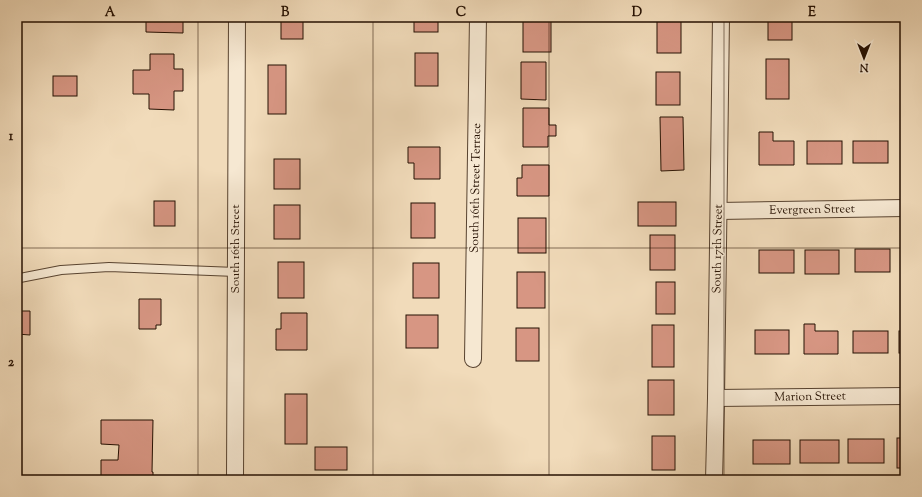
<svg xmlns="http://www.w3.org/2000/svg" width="922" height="497" viewBox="0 0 922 497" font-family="'Sorts Mill Goudy',serif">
  <rect width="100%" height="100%" fill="#f1dbba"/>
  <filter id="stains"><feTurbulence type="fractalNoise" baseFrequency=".005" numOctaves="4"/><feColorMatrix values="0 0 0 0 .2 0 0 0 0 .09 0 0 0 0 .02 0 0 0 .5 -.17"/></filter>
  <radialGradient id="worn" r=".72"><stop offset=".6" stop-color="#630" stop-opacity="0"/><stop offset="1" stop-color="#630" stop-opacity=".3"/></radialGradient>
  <g fill="#d79683" stroke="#251002">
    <path d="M146,17H183V33L146,32Z"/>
    <rect x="281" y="17" width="22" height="22"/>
    <rect x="414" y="17" width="24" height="15"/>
    <rect x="523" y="17" width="28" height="35"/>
    <rect x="657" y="17" width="24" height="36"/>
    <rect x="768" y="17" width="24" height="23"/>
    <rect x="415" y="53" width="23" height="33"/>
    <path d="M150,54H174V69H183V91H174V110L149,109V94H133V70H150Z"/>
    <rect x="766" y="59" width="23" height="40"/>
    <path d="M521,62H546V100L521,99Z"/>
    <rect x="268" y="65" width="18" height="49"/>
    <rect x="656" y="72" width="24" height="33"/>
    <rect x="53" y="76" width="24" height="20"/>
    <path d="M523,108H549V125H556V136H548V147H523Z"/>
    <path d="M660,117H683L684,170L661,171Z"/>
    <path d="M759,132H773V141H794V165H759Z"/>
    <rect x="901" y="140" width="4" height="23"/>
    <rect x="807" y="141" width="35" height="23"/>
    <rect x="853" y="141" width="35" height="22"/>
    <path d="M408,147H440V179H414V163H408Z"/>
    <rect x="274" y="159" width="26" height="30"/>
    <path d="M522,165H549V196H517V178H522Z"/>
    <rect x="154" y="201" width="21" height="25"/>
    <rect x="638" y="202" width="38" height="24"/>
    <rect x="411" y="203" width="24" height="35"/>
    <rect x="274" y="205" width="26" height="34"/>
    <rect x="518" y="218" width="28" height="35"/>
    <rect x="650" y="235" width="25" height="35"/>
    <rect x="903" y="248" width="2" height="23"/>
    <rect x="855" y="249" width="35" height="23"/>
    <rect x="759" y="250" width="35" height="23"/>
    <rect x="805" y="250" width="34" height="24"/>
    <rect x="278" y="262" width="26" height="36"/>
    <rect x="413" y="263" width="26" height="35"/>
    <rect x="517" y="272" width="28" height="36"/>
    <rect x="656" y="282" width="19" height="32"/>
    <path d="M139,299H161V325H156V329H139Z"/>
    <path d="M17,311H30V335L17,334Z"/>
    <path d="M281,313H307V350H276V329H281Z"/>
    <rect x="406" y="315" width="32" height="33"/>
    <path d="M804,324H815V331H838V354H804Z"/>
    <rect x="652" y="325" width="22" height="42"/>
    <rect x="516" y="328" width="23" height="33"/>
    <rect x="755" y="330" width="34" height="24"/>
    <rect x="853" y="331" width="35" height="22"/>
    <rect x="899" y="331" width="6" height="22"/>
    <rect x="648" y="380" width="26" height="35"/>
    <rect x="285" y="394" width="22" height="50"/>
    <path d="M101,420H153L152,472H153V480H101V460H118L119,445L101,444Z"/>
    <rect x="652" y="436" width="23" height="34"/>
    <rect x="897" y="438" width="8" height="30"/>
    <rect x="848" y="439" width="36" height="24"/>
    <rect x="753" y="440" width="37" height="24"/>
    <rect x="800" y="440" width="39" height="23"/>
    <rect x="315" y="447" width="32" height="23"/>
  </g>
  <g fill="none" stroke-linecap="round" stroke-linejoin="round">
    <defs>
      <path id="lane" d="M17,280L20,278L61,270L109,267L236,272"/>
      <g id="street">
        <path d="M719,211L905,208"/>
        <path d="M473,359L478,17"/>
        <path d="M716,398L905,396"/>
        <path d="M235,480L237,17"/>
        <path d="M714,480L716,398L721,17"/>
      </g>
    </defs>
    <use href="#lane" stroke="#584330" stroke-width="10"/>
    <use href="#street" stroke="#584330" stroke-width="18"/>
    <use href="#lane" stroke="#f6e8d2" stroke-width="8"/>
    <use href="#street" stroke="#f6e8d2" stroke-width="16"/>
  </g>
  <path fill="none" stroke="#251002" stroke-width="1" stroke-opacity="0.55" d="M198,17V480M373,17V480M549,17V480M724,17V480M17,248H905"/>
  <g text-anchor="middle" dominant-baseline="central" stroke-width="3" stroke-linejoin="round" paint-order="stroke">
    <g font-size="12" fill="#251002" stroke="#f6e8d2">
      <text transform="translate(476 188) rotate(-89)">South 16th Street Terrace</text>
      <text transform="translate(812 210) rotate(-1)">Evergreen Street</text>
      <text transform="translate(236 249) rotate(-90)">South 16th Street</text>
      <text transform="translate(718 249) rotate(-89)">South 17th Street</text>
      <text transform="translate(810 397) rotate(-1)">Marion Street</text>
    </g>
  </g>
  <rect width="922" height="497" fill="none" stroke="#f1dbba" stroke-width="44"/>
  <g transform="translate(864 58) rotate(180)" stroke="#f6e8d2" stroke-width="3" paint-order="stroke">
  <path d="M0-3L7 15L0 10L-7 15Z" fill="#251002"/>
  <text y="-6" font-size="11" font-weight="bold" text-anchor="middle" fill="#251002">N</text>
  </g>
  <rect x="22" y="22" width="878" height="453" fill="none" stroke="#251002" stroke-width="1.5"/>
  <g font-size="13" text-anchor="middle" font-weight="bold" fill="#251002">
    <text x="110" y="16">A</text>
    <text x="285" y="16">B</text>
    <text x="461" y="16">C</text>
    <text x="637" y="16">D</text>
    <text x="812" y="16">E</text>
    <text x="11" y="140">1</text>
    <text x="11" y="366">2</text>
  </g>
  <rect width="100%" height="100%" filter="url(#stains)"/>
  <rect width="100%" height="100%" fill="url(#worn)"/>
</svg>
